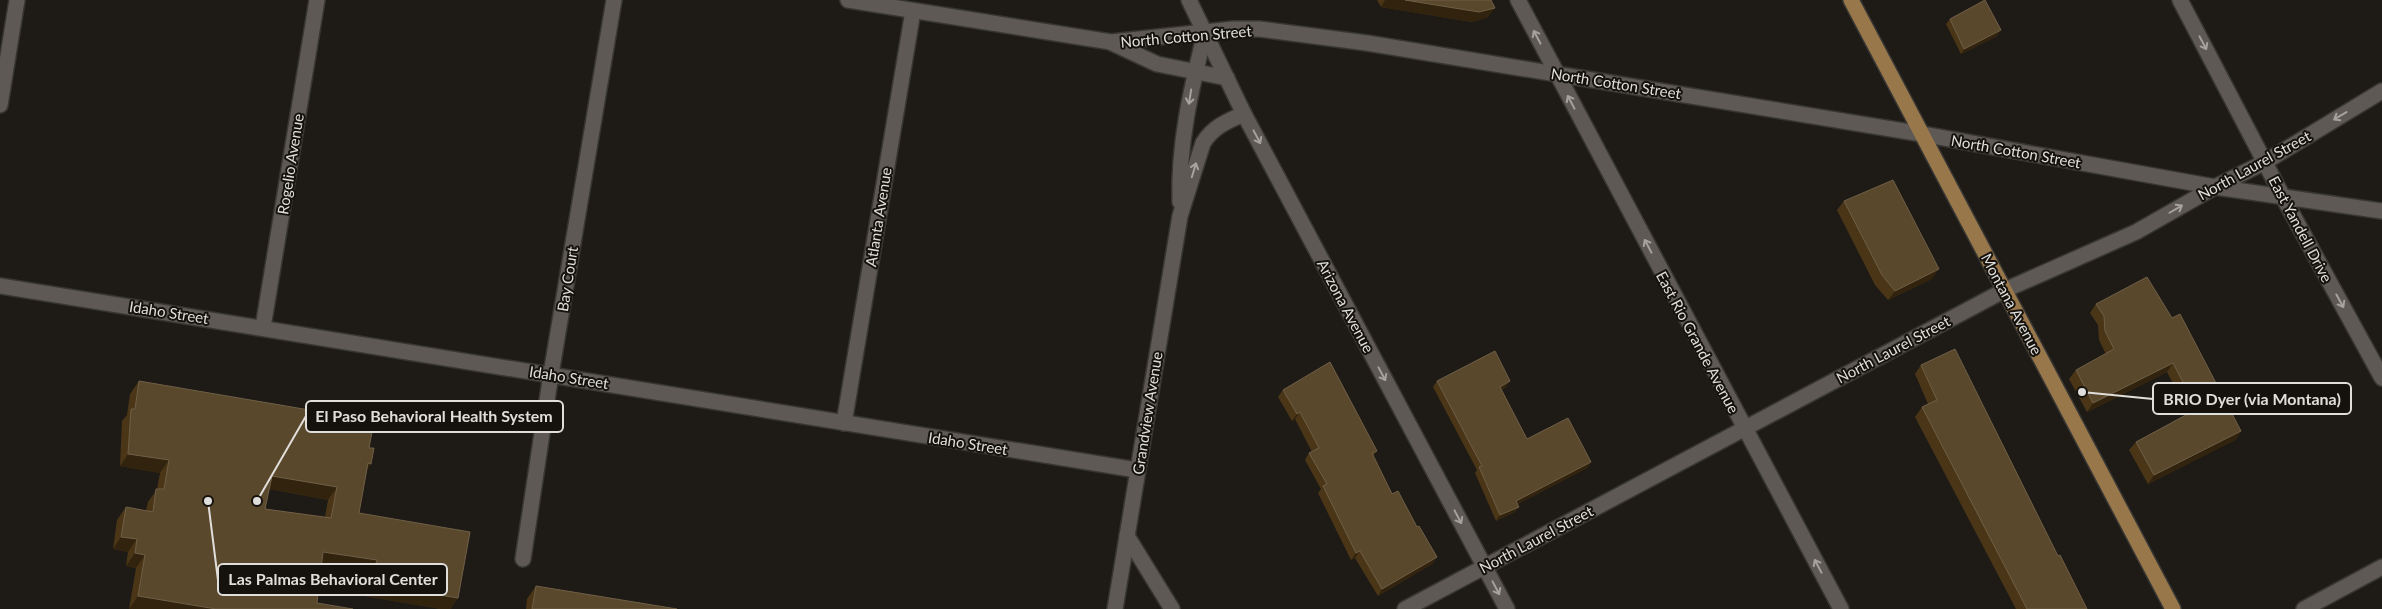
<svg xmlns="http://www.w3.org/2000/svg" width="2382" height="609" viewBox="0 0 2382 609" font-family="Lato,sans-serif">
  <rect width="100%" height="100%" fill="#1e1b16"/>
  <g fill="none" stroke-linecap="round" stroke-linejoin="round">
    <defs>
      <g id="street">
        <path d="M0,105L17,0"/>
        <path d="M2265,162L2382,91"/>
        <path d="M1180,202C1178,145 1191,89 1205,33"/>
        <path d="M0,286L1137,470"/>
        <path d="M263,327L317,0"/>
        <path d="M844,423L913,11"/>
        <path d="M1127,536L1172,609"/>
        <path d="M523,559L551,374L614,0"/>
        <path d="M1115,609L1180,216L1203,143C1213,127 1227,121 1244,114"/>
        <path d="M1405,609L2005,290L2136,232L2215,187"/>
        <path d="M2304,609L2382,567"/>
      </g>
      <g id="secondary">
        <path d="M848,0L1111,42L1233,29H1259L1367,43L1922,134L2215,187L2382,211"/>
        <path d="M1189,0L1244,114L1507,609"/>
        <path d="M1518,0L1841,609"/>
        <path d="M2180,0L2283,197L2382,378"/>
        <path d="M1112,43L1157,64L1227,78"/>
        <path d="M2215,187L2265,162"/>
      </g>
      <path id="primary" d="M1851,0L2173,609"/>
    </defs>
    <use href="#street" stroke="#383633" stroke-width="18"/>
    <use href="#secondary" stroke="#383633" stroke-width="18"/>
    <use href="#primary" stroke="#383633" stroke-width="18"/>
    <use href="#street" stroke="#5e5954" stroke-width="15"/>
    <use href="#secondary" stroke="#5e5954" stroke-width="15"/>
    <use href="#primary" stroke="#98784b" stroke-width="15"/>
  </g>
  <g fill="#4a3617" fill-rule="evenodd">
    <path d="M1377,0H1491L1488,17L1472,22L1381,7Z"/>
    <path d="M1950,19L1997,36L1961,54L1946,24Z"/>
    <path d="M1844,201L1932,279L1888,300L1875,285L1837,210Z"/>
    <path d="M2096,304L2172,318L2241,431L2235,440L2148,484L2129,450L2136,442L2189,414L2167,372L2087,412L2069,379L2076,370L2106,354L2099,340L2098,325L2090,313Z"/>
    <path d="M1921,365L2058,556L2087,609H2016L1915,417L1922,407L1928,404L1915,374Z"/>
    <path d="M139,381L369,448L371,464L366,471L359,513L458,598L450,609H441L364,596L368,573L322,566L129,609L136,568L126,566L128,552L113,549L117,520L126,507L146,511L148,502L157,489L160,473L120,466L122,421L127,415L130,394ZM269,489L328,500L325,517L265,509Z"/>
    <path d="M1437,381L1506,387L1501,390L1527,439L1591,462L1587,468L1518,504L1519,507L1515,512L1496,521L1475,473L1477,470L1433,387Z"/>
    <path d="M1283,390L1377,451L1373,456L1392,494L1417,527L1437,557L1432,564L1378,596L1355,558L1351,560L1318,493L1321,489L1305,460L1309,453L1312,452L1295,419L1292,421L1278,397Z"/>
    <path d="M536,586L677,609H526L527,599Z"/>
  </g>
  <g fill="#32230e">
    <path d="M1385,0H1405L1495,8L1488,17L1472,22L1381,7Z"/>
    <path d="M2001,30L1997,36L1961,54L1964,49Z"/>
    <path d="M1939,269L1932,279L1888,300L1895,291Z"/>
    <path d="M2173,363L2167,372L2087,412L2093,403Z"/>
    <path d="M1510,381L1506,387L1495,393L1500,387Z"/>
    <path d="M1300,412L1295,419L1292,421L1297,414Z"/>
    <path d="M2241,431L2235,440L2148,484L2154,475Z"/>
    <path d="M128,454L169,460L160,473L120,466Z"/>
    <path d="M1591,462L1587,468L1512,507L1516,501Z"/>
    <path d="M368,463L371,464L362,477Z"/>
    <path d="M272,476L337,487L328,500L263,488Z"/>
    <path d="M1519,507L1515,512L1496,521L1500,515Z"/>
    <path d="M121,537L137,539L128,552L113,549Z"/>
    <path d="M1360,551L1355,558L1351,560L1356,553Z"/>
    <path d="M323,552L377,560L368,573L315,565Z"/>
    <path d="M135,553L145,555L136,568L126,566Z"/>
    <path d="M1437,557L1432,564L1378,596L1382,589Z"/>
    <path d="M373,584L458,598L450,609H441L364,596Z"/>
    <path d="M138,596L216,609H129Z"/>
  </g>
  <g fill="#5a482c" stroke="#6f5f47" fill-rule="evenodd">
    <path d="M1405,0H1491L1495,8L1479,12Z"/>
    <path d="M1985,0L2001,30L1964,49L1950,19Z"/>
    <path d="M1893,180L1939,269L1895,291L1882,275L1844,201Z"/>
    <path d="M2147,277L2172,318L2180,314L2241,431L2154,475L2136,442L2197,409L2173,363L2093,403L2076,370L2114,349L2105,331L2104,316L2096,304Z"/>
    <path d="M1955,349L2058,556L2060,555L2087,609H2027L1922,407L1937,400L1921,365Z"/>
    <path d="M1495,351L1510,381L1500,387L1527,439L1568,418L1591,462L1516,501L1519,507L1500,515L1479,467L1482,466L1437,381Z"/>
    <path d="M1330,362L1377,451L1372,453L1392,494L1398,491L1417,527L1419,526L1437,557L1382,589L1360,551L1356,553L1323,486L1327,484L1309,453L1319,448L1300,412L1297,414L1283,390Z"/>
    <path d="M139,381L374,421L369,448H374L371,464L368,463L359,513L470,532L458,598L373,584L377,560L323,552L317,603L353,609H216L138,596L145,555L135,553L137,539L121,537L126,507L153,512L156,489H164L169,460L128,454L131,409H135ZM272,476L337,487L331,518L265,509Z"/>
    <path d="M536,586L677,609H532Z"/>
  </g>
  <defs><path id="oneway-shaft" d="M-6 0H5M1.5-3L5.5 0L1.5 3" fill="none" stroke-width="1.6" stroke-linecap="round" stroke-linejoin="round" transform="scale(1.25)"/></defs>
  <g stroke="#a6a29e">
    <use href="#oneway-shaft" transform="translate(1537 37) rotate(-118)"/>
    <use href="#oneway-shaft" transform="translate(2203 43) rotate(62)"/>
    <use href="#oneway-shaft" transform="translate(1190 97) rotate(99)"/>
    <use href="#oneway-shaft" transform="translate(1571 102) rotate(-118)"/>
    <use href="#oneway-shaft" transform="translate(2340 116) rotate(149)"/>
    <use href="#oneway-shaft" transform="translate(1257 137) rotate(62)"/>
    <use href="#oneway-shaft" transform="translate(1194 170) rotate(-73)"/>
    <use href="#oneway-shaft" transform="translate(2176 209) rotate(-30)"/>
    <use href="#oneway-shaft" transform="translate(1648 246) rotate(-118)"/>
    <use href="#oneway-shaft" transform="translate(2340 301) rotate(61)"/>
    <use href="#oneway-shaft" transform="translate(1382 374) rotate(62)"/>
    <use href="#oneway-shaft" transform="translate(1458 517) rotate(62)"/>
    <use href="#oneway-shaft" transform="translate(1818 566) rotate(-118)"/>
    <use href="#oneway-shaft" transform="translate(1496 588) rotate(62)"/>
  </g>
  <g text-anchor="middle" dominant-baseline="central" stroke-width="4" stroke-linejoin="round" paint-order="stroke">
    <g font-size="15" fill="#e0dedb" stroke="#15120d">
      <text transform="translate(1186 36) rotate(-5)">North Cotton Street</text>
      <text transform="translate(1616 83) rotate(9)">North Cotton Street</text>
      <text transform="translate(2016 151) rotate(10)">North Cotton Street</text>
      <text transform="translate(290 164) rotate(-81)">Rogelio Avenue</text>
      <text transform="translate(2254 165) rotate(-29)">North Laurel Street</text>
      <text transform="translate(878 217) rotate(-81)">Atlanta Avenue</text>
      <text transform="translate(2301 229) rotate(62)">East Yandell Drive</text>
      <text transform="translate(567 279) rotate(-81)">Bay Court</text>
      <text transform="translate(2012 304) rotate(62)">Montana Avenue</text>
      <text transform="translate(1346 306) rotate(62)">Arizona Avenue</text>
      <text transform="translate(169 312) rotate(9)">Idaho Street</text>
      <text transform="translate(1698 342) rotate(62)">East Rio Grande Avenue</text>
      <text transform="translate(1893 349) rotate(-28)">North Laurel Street</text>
      <text transform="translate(569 377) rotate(9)">Idaho Street</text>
      <text transform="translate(1147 413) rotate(-81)">Grandview Avenue</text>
      <text transform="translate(968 443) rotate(9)">Idaho Street</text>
      <text transform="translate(1536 539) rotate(-28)">North Laurel Street</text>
    </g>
  </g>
  <path fill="none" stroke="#e0dedb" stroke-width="2" d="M2082 392L2153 399M257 501L306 416M208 501L218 580"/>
  <g fill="#e0dedb" stroke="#15120d" stroke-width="2">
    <circle cx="2082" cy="392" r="5"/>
    <circle cx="257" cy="501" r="5"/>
    <circle cx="208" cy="501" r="5"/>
  </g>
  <g fill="#15120d" stroke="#e0dedb" stroke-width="2">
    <rect x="2153" y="383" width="198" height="31" rx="5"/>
    <rect x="306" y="401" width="257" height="31" rx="5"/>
    <rect x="218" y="564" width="229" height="31" rx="5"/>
  </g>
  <g font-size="16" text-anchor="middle" font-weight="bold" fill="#e0dedb">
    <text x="2252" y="405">BRIO Dyer (via Montana)</text>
    <text x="434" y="422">El Paso Behavioral Health System</text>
    <text x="333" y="585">Las Palmas Behavioral Center</text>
  </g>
</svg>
